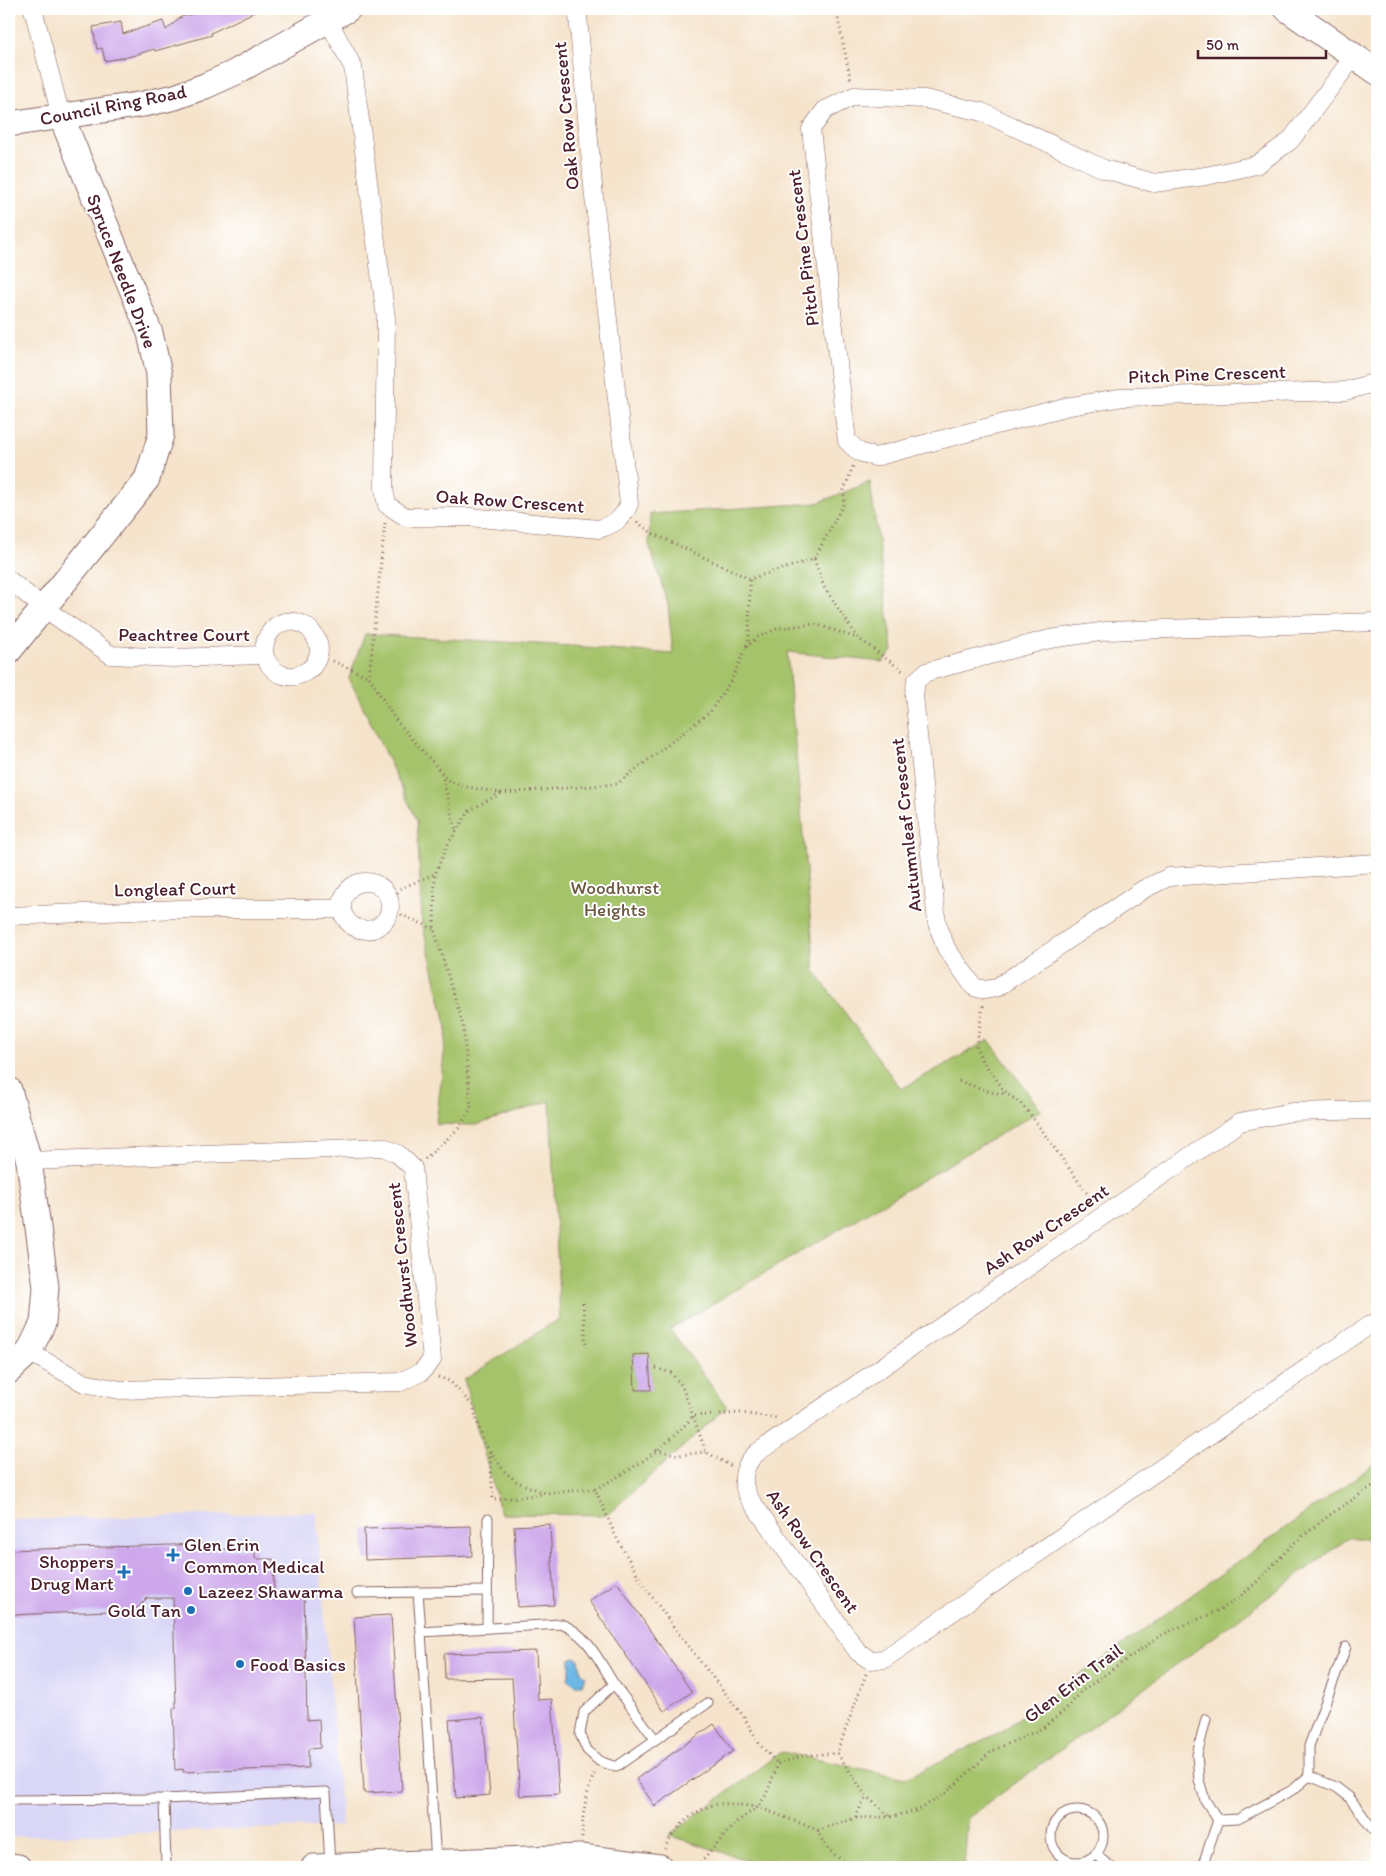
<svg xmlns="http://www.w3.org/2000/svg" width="1386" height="1876" viewBox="0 0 1386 1876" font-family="Itim,sans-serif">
  <rect width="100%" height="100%" fill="#fff"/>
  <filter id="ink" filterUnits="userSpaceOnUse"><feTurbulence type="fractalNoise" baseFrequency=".02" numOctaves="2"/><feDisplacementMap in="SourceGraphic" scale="10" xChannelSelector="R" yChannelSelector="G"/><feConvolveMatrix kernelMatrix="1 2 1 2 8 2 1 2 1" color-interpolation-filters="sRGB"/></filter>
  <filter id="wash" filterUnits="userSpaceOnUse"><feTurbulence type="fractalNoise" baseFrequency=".0096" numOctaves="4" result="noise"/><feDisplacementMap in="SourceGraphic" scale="20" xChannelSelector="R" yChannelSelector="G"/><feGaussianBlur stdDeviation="1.12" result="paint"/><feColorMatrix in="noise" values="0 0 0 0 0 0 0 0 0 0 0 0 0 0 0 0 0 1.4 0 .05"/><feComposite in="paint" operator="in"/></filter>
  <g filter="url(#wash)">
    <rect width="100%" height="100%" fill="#f5e3cb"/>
    <path fill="#d9d6f7" d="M316,1512L342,1826L9,1837V1520Z"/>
    <g fill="#a5c36a" stroke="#78714a">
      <path d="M870,482L893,651L882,662L787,652L815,972L901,1089L989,1040L1041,1110L670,1329L727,1407L607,1515L501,1514L464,1380L560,1318L550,1101L476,1125L436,1124L447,1028L422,923L417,820L349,678L365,634L572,646L673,654L668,605L649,544L650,514L817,503Z"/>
      <path d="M1377,1462V1541L1350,1537L968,1818L964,1867H767L669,1835L782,1752L906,1778L1002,1731Z"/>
    </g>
    <path fill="#6cb7e5" stroke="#5b6b88" d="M574,1657L579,1659L581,1671L586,1676L582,1685H575L568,1679L570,1669V1659Z"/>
    <g id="blocks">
      <g fill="#cda8eb">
        <path d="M210,9H260L211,33L212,35L155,51L154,49L132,56L105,61L102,48L97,49L93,27L121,22L123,34L163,21L166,30L181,17Z"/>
        <path d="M649,1354L651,1390H635L633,1355Z"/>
        <path d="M550,1524L554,1605L518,1607L514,1526Z"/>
        <path d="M471,1526L472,1556L365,1560L364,1529Z"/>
        <path d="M204,1544L210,1550L255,1548V1559H273L274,1593L304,1592L307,1720L319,1719L320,1748L308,1749V1768L183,1772V1769L175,1770L173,1708H176L173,1598H147L135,1610L9,1615V1550Z"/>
        <path d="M617,1582L692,1692L664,1711L589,1601Z"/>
        <path d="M391,1615L402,1791L364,1793L354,1617Z"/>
        <path d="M536,1651L538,1700L552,1699L559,1794L520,1796L512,1678L445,1679L444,1654Z"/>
        <path d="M483,1717L490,1795L456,1798L449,1720Z"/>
        <path d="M714,1724L733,1751L655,1806L636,1779Z"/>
      </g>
    </g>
  </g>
  <g filter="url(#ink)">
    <use href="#blocks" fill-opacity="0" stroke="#866463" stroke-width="1"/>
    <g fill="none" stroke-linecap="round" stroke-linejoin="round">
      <defs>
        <g id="lane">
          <path d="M418,1592L421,1632"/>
          <path d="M357,1593L487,1591"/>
          <path d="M487,1628L488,1519"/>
          <path d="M614,1684L655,1739"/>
          <path d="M1206,1719L1197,1755L1199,1780L1205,1800L1218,1820"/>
          <path d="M1309,1776V1746L1346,1647"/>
          <path d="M9,1800L164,1799"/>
          <circle cx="1077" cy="1836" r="26"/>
          <path d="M1096,1855L1111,1867"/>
          <path d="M436,1862L421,1632L561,1624C588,1634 599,1661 614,1684L584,1712L580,1734L587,1750L599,1761L616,1767L708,1703"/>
          <path d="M166,1867L164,1799L326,1792L330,1866"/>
          <path d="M1202,1867L1218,1820L1238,1819L1294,1789L1309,1776L1336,1787L1349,1797L1377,1835"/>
        </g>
        <g id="street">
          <path d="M33,9L61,116"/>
          <path d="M322,9L353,67L386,318L384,489L387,505L406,517H469L599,529C614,524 623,519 629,504L594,197L578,16L575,9"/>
          <path d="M1355,55L1290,141L1256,165L1206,176L1154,183L1104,169L982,112L925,99L854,96L825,110L811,129L847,441L859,452L875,457L1065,407L1124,397L1345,391L1377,382"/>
          <path d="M9,580L44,608L111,655L172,658L264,655C282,699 335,666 314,635C310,628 304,624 296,622C275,618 263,637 264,655"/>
          <path d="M1377,622L1107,631L1050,639L926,672L916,681L914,695L937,923L946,948L974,987L985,990L996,988L1144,889L1169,877L1377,863"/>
          <circle cx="366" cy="906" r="24"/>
          <path d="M9,916L180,909H342"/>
          <path d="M1377,1110L1292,1112L1240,1122L758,1452C743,1464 740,1481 749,1498L858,1652L870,1660L884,1659L1368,1326L1377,1322"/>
          <path d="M29,1161L383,1147L398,1154L413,1168L432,1360L421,1372L400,1382L120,1390L84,1383L29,1352"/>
        </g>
        <g id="secondary">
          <path d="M1287,9L1377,72"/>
          <path d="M9,124L144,104L175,97L205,86L234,73L348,9"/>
          <path d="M9,651L147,479L161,435L159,374L150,333L61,116"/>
          <path d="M9,1090L29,1161L46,1287L43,1323L29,1352L9,1371"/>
          <path d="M9,1866L18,1867"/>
          <path d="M314,1867L581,1857L660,1867"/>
        </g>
      </defs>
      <use href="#lane" stroke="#866463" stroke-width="11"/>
      <use href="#street" stroke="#866463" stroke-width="19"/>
      <use href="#secondary" stroke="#866463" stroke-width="27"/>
      <g stroke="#866463" stroke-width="3" stroke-dasharray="1 4" stroke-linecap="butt">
        <path d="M836,9L851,82"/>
        <path d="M637,522L652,533L750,579"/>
        <path d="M385,523L369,677L395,719L449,781L467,787L502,793L617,784L710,712L732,679L749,640L750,579L814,559L844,503V490L853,466"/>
        <path d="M814,559L824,587L858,638L903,671"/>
        <path d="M746,647L758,637L779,628L815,624L857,638"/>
        <path d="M333,661L369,677"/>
        <path d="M442,774L456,831"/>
        <path d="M434,929L402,915L390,906L401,888L435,874"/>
        <path d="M983,1006L976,1047L982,1060L1007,1094L1019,1102L1030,1114L1094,1203"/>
        <path d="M959,1081L991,1092L1006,1094"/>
        <path d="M425,1159L459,1128L471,1108L463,1025L434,929L435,874L448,844L470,810L501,793"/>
        <path d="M583,1303L586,1348"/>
        <path d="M656,1368L671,1373L682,1386L706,1452L731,1466"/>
        <path d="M438,1377L450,1381L473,1406L483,1441L504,1471L517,1482L545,1493L595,1489L617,1539L643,1584L681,1637L744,1717L760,1745L778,1764"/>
        <path d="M656,1450L679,1455L706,1452"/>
        <path d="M490,1452L493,1500L544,1494"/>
        <path d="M595,1489C630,1472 668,1446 693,1416L741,1413L776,1418"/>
        <path d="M866,1674L837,1753L867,1797L889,1816"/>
        <path d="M856,1818L861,1805L867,1797"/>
        <path d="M818,1830C823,1848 837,1858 853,1867"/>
        <path d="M582,1838C582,1812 586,1795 595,1771"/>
        <path d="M665,1849C671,1830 697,1807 718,1804C731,1803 745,1806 758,1807L766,1795L778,1764L802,1756L837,1753"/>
        <path d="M697,1867L735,1823L758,1807L818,1830L856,1818L889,1817L919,1810L947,1792L992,1751L1043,1728L1065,1710L1083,1690L1163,1634L1213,1613L1235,1601L1258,1581L1294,1543L1331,1514L1377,1483"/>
      </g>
      <use href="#lane" stroke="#fff" stroke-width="9"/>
      <use href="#street" stroke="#fff" stroke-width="18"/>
      <use href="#secondary" stroke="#fff" stroke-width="25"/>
    </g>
  </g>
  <g fill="#1f6fb2" stroke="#fff" stroke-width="2">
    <path d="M170.5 1547.5h5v5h5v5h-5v5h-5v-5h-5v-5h5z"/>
    <path d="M121.5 1564.5h5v5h5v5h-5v5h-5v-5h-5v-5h5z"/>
    <circle cx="188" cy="1591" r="5"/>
    <circle cx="191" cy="1610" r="5"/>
    <circle cx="240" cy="1664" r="5"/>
  </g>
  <g text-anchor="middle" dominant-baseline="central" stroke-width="4" stroke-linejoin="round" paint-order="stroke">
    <g font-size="19" fill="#4a1f2b" stroke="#fff">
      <text transform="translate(113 105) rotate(-11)">Council Ring Road</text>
      <text transform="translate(566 116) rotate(-95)">Oak Row Crescent</text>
      <text transform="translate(803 248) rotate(-97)">Pitch Pine Crescent</text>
      <text transform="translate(122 271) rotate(69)">Spruce Needle Drive</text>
      <text transform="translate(1207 374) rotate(-2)">Pitch Pine Crescent</text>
      <text transform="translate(510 501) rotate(4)">Oak Row Crescent</text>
      <text x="184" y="634">Peachtree Court</text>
      <text transform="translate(906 825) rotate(-96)">Autumnleaf Crescent</text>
      <text transform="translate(175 889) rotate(-1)">Longleaf Court</text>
      <text transform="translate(1046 1229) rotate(-34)">Ash Row Crescent</text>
      <text transform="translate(402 1265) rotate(-96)">Woodhurst Crescent</text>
      <text transform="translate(813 1551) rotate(55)">Ash Row Crescent</text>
      <text transform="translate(1073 1683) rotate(-37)">Glen Erin Trail</text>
    </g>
    <g font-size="19" fill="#6a5841" stroke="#fff">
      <text x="615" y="887">Woodhurst<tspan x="615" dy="22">Heights</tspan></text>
    </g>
    <g font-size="19" fill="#4a1f2b" stroke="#fff" text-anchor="start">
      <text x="184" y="1544">Glen Erin<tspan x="184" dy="22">Common Medical</tspan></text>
      <text x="114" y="1561" text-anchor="end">Shoppers<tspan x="114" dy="22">Drug Mart</tspan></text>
      <text x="198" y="1591">Lazeez Shawarma</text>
      <text x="181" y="1610" text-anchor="end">Gold Tan</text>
      <text x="250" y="1664">Food Basics</text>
    </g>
  </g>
  <rect width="1386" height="1876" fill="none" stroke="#fff" stroke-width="30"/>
  <path d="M1198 50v8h128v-8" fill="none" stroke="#4a1f2b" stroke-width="2.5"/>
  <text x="1206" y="50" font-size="15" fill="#4a1f2b" stroke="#ffffff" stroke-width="4" paint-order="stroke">50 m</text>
</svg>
